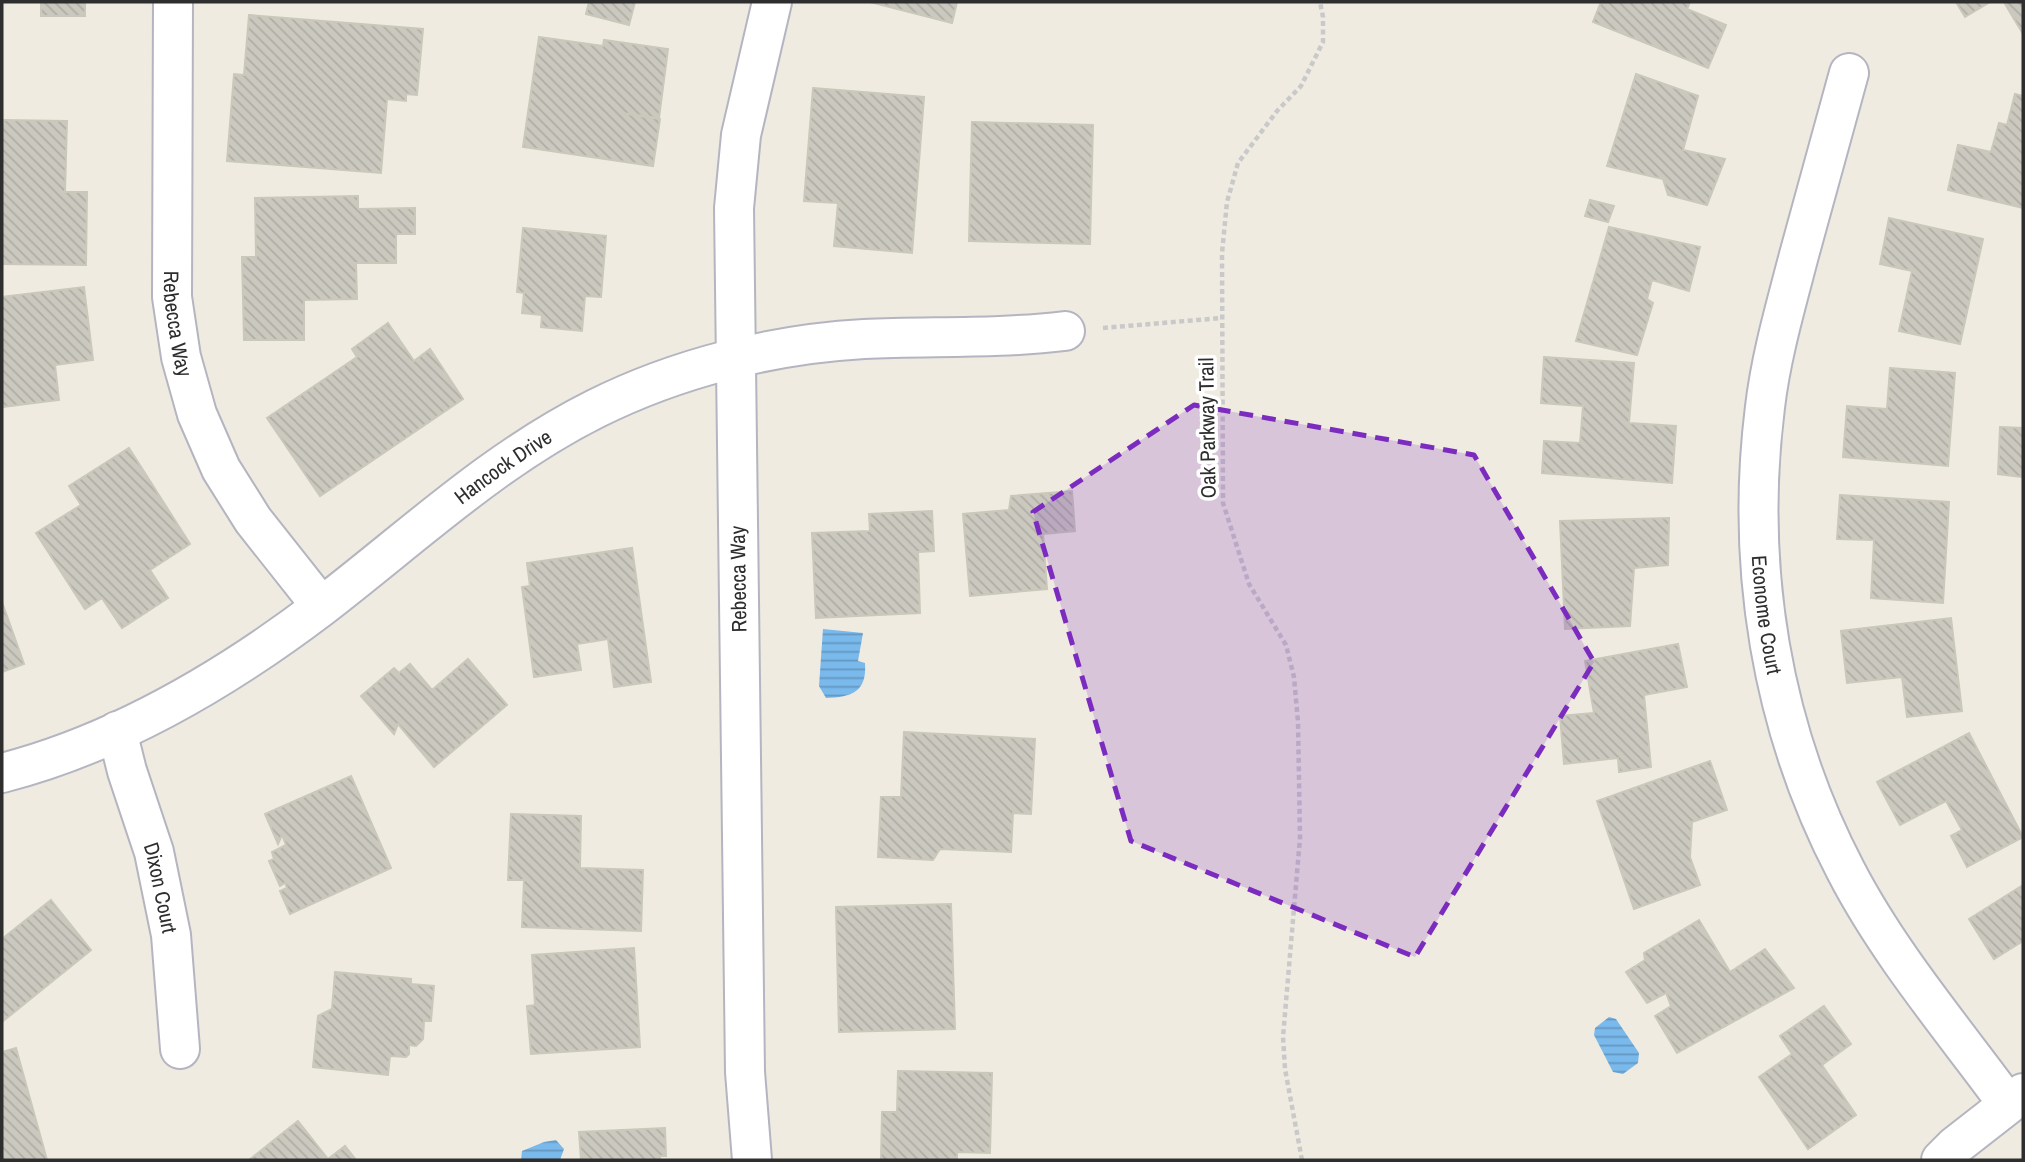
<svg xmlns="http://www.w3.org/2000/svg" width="2025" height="1162" viewBox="0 0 2025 1162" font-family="'Archivo Narrow',sans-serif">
  <defs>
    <pattern id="water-rules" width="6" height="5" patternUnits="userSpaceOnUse" patternTransform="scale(1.75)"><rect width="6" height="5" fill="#79b9ec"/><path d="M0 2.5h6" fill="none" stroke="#6497c0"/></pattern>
    <pattern id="building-back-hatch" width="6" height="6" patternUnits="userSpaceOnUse" patternTransform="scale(1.75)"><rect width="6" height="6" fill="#cbc9bf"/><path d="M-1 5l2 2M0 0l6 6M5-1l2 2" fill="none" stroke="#afada4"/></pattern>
  </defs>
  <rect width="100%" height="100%" fill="#efebe1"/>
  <g fill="url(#water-rules)">
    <path d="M823,629L863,633L858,661L865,663C867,692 852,697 826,698L819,686Z"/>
    <path d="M1609,1017L1616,1019L1639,1053L1638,1063L1623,1074L1613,1072L1594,1035L1595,1028Z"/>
    <path d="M556,1140L564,1149L560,1160H521L522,1151L544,1142Z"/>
  </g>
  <g fill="url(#building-back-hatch)" stroke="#cac8ba" stroke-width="2">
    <rect x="41" y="2" width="44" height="14"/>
    <path d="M589,2H635L629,25L586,14Z"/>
    <path d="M870,2H957L952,23Z"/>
    <path d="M1601,2H1690L1687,9L1726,25L1708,68L1593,22Z"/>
    <path d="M1956,2H1990L1965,17Z"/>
    <path d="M2004,2H2023V34L2011,14Z"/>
    <path d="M249,15L423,29L417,95L406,94V101L387,99L381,173L227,161L234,74L244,75Z"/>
    <path d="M539,37L603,46L604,40L668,49L659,118L621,113L660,119L653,166L523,147Z"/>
    <path d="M1636,74L1698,96L1683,150L1725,159L1707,205L1668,195L1663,179L1607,166Z"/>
    <path d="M813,88L924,97L912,253L834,246L838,203L804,201Z"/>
    <path d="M2015,94L2023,96V208L1948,190L1958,145L1991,152L1999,123L2007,125Z"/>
    <path d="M2,120L67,121L65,192H87L86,265L2,264Z"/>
    <path d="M972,122L1093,125L1090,244L969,241Z"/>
    <path d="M358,196V209L415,208V234H396V263H356L357,299L304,300V340H244L242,257H256L255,198Z"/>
    <path d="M1590,200L1614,206L1608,222L1585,216Z"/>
    <path d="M1889,218L1983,239L1960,344L1899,331L1912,271L1880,264Z"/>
    <path d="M1609,227L1700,247L1689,291L1652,280L1647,299L1653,303L1637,355L1576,341Z"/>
    <path d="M523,228L606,236L601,297L585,296L582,331L541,327L542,315L522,313L524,293L517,292Z"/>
    <path d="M84,287L93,360L55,365L59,400L2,407V297Z"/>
    <path d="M388,323L414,361L430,349L463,399L320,496L267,418L357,357L352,349Z"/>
    <path d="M1544,357L1634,363L1629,423L1676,426L1672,483L1542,473L1544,441L1580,443L1583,406L1541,403Z"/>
    <path d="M1890,368L1955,373L1948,466L1843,457L1847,406L1887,409Z"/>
    <path d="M2000,427L2023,428V477L1998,474Z"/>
    <path d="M129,448L190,544L150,570L168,598L122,628L102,598L85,609L36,533L81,505L69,486Z"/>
    <path d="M1072,491L1075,531L1043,534L1047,589L970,596L963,514L1009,510L1011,496Z"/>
    <path d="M1840,495L1949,502L1943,603L1871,598L1874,540L1837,539Z"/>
    <path d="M932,511L934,551L918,552L920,613L816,618L812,533L870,531L869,514Z"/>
    <path d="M1669,518L1668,565L1634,568L1630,626L1565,629L1560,521Z"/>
    <path d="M632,548L651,682L614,687L608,639L577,644L581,670L534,677L522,587L530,586L527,563Z"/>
    <path d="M2,602L24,664L2,672Z"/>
    <path d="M1951,618L1962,711L1907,717L1902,677L1847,683L1841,631Z"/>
    <path d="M1678,644L1687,687L1644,695L1651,767L1619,772L1618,758L1564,764L1560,716L1594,713L1585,661Z"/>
    <path d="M468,659L507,705L434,767L398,724L394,734L361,696L394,668L399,673L410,664L432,690Z"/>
    <path d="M904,732L1035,739L1031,814L1013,813L1011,852L940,849L933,860L878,857L881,797H901Z"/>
    <path d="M1969,733L2023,837L1967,867L1951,836L1962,830L1946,801L1900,825L1877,782Z"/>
    <path d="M1710,761L1727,810L1692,822L1690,857L1700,885L1634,909L1597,801Z"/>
    <path d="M351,776L391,868L290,914L280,891L287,888L285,883L280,886L269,861L274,859L272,852L286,845L282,835L278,844L265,814Z"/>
    <path d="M511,814L581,816L580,868L643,870L641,931L522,927L524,880H508Z"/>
    <path d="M2023,885V941L1994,959L1969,919Z"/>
    <path d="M51,900L91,950L2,1022V939Z"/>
    <path d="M951,904L955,1029L839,1032L836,907Z"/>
    <path d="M1699,920L1730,972L1765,949L1794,988L1677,1053L1655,1016L1671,1006L1666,993L1647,1003L1626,972L1645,960L1644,953Z"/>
    <path d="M634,948L640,1047L531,1054L527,1006L535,1005L532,955Z"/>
    <path d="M335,972L411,979V984L434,986L431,1021H424L423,1039L416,1046L409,1045V1054L406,1057L390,1056L388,1075L313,1067L318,1016L332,1009Z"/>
    <path d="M1824,1006L1851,1044L1822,1065L1856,1115L1808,1149L1759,1077L1792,1054L1780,1036Z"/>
    <path d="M16,1048L47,1160H2V1052Z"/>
    <path d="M898,1071L992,1073L990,1153L957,1152V1160H881L882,1112H897Z"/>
    <path d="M298,1121L328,1159L345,1146L356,1160H249Z"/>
    <path d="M665,1128L666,1156H660V1160H581L579,1132Z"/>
  </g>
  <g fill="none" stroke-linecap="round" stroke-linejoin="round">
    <defs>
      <g id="minor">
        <path id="s1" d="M173,2L172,297L181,357L197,414L221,469L253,520L321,606"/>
        <path id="s2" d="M1849,73C1832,134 1816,194 1799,255C1786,305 1771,356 1765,407C1745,566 1771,728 1846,871C1889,954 1952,1028 2007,1103"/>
        <path id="s3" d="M117,731L127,771L154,852L171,935L180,1049"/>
        <path id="s4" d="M2,773C119,743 226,679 321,607C411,538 493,460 595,409C677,368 773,344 864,339C931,336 998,339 1065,331"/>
        <path d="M752,1160L745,1072L734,208L741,135L772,2"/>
        <path d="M1941,1160L1955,1146L2023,1093"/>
      </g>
    </defs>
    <use href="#minor" stroke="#b4b5c0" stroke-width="42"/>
    <g stroke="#c9c9c9" stroke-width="4.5" stroke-dasharray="5 3.5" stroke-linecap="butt">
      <path d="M1103,328L1221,318"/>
      <path d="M1302,1160L1285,1069L1283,1037L1300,838L1298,722L1294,677L1286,645L1249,584L1223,503L1222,253L1227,202L1238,163L1277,111L1301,86L1323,42V17L1320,2"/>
    </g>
    <use href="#minor" stroke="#fff" stroke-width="38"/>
  </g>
  <path fill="#7b2cbf" fill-opacity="0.2" stroke="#7b2cbf" stroke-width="5" stroke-dasharray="14 9" stroke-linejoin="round" d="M1194,405L1474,455L1594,662L1415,957L1131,841L1033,512Z"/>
  <g text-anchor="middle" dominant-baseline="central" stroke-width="7" stroke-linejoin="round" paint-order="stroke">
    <g font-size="21" fill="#2e2e2e" stroke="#fff">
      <text stroke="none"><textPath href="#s1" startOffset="322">Rebecca Way</textPath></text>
      <text transform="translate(1207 428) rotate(-91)">Oak Parkway Trail</text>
      <text stroke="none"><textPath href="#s4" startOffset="592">Hancock Drive</textPath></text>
      <text transform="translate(738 579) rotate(-91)">Rebecca Way</text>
      <text stroke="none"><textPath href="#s2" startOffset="553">Econome Court</textPath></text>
      <text stroke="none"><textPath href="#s3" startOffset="163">Dixon Court</textPath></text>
    </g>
  </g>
  <rect width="2025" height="1162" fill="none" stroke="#2e2e2e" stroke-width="7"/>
</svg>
